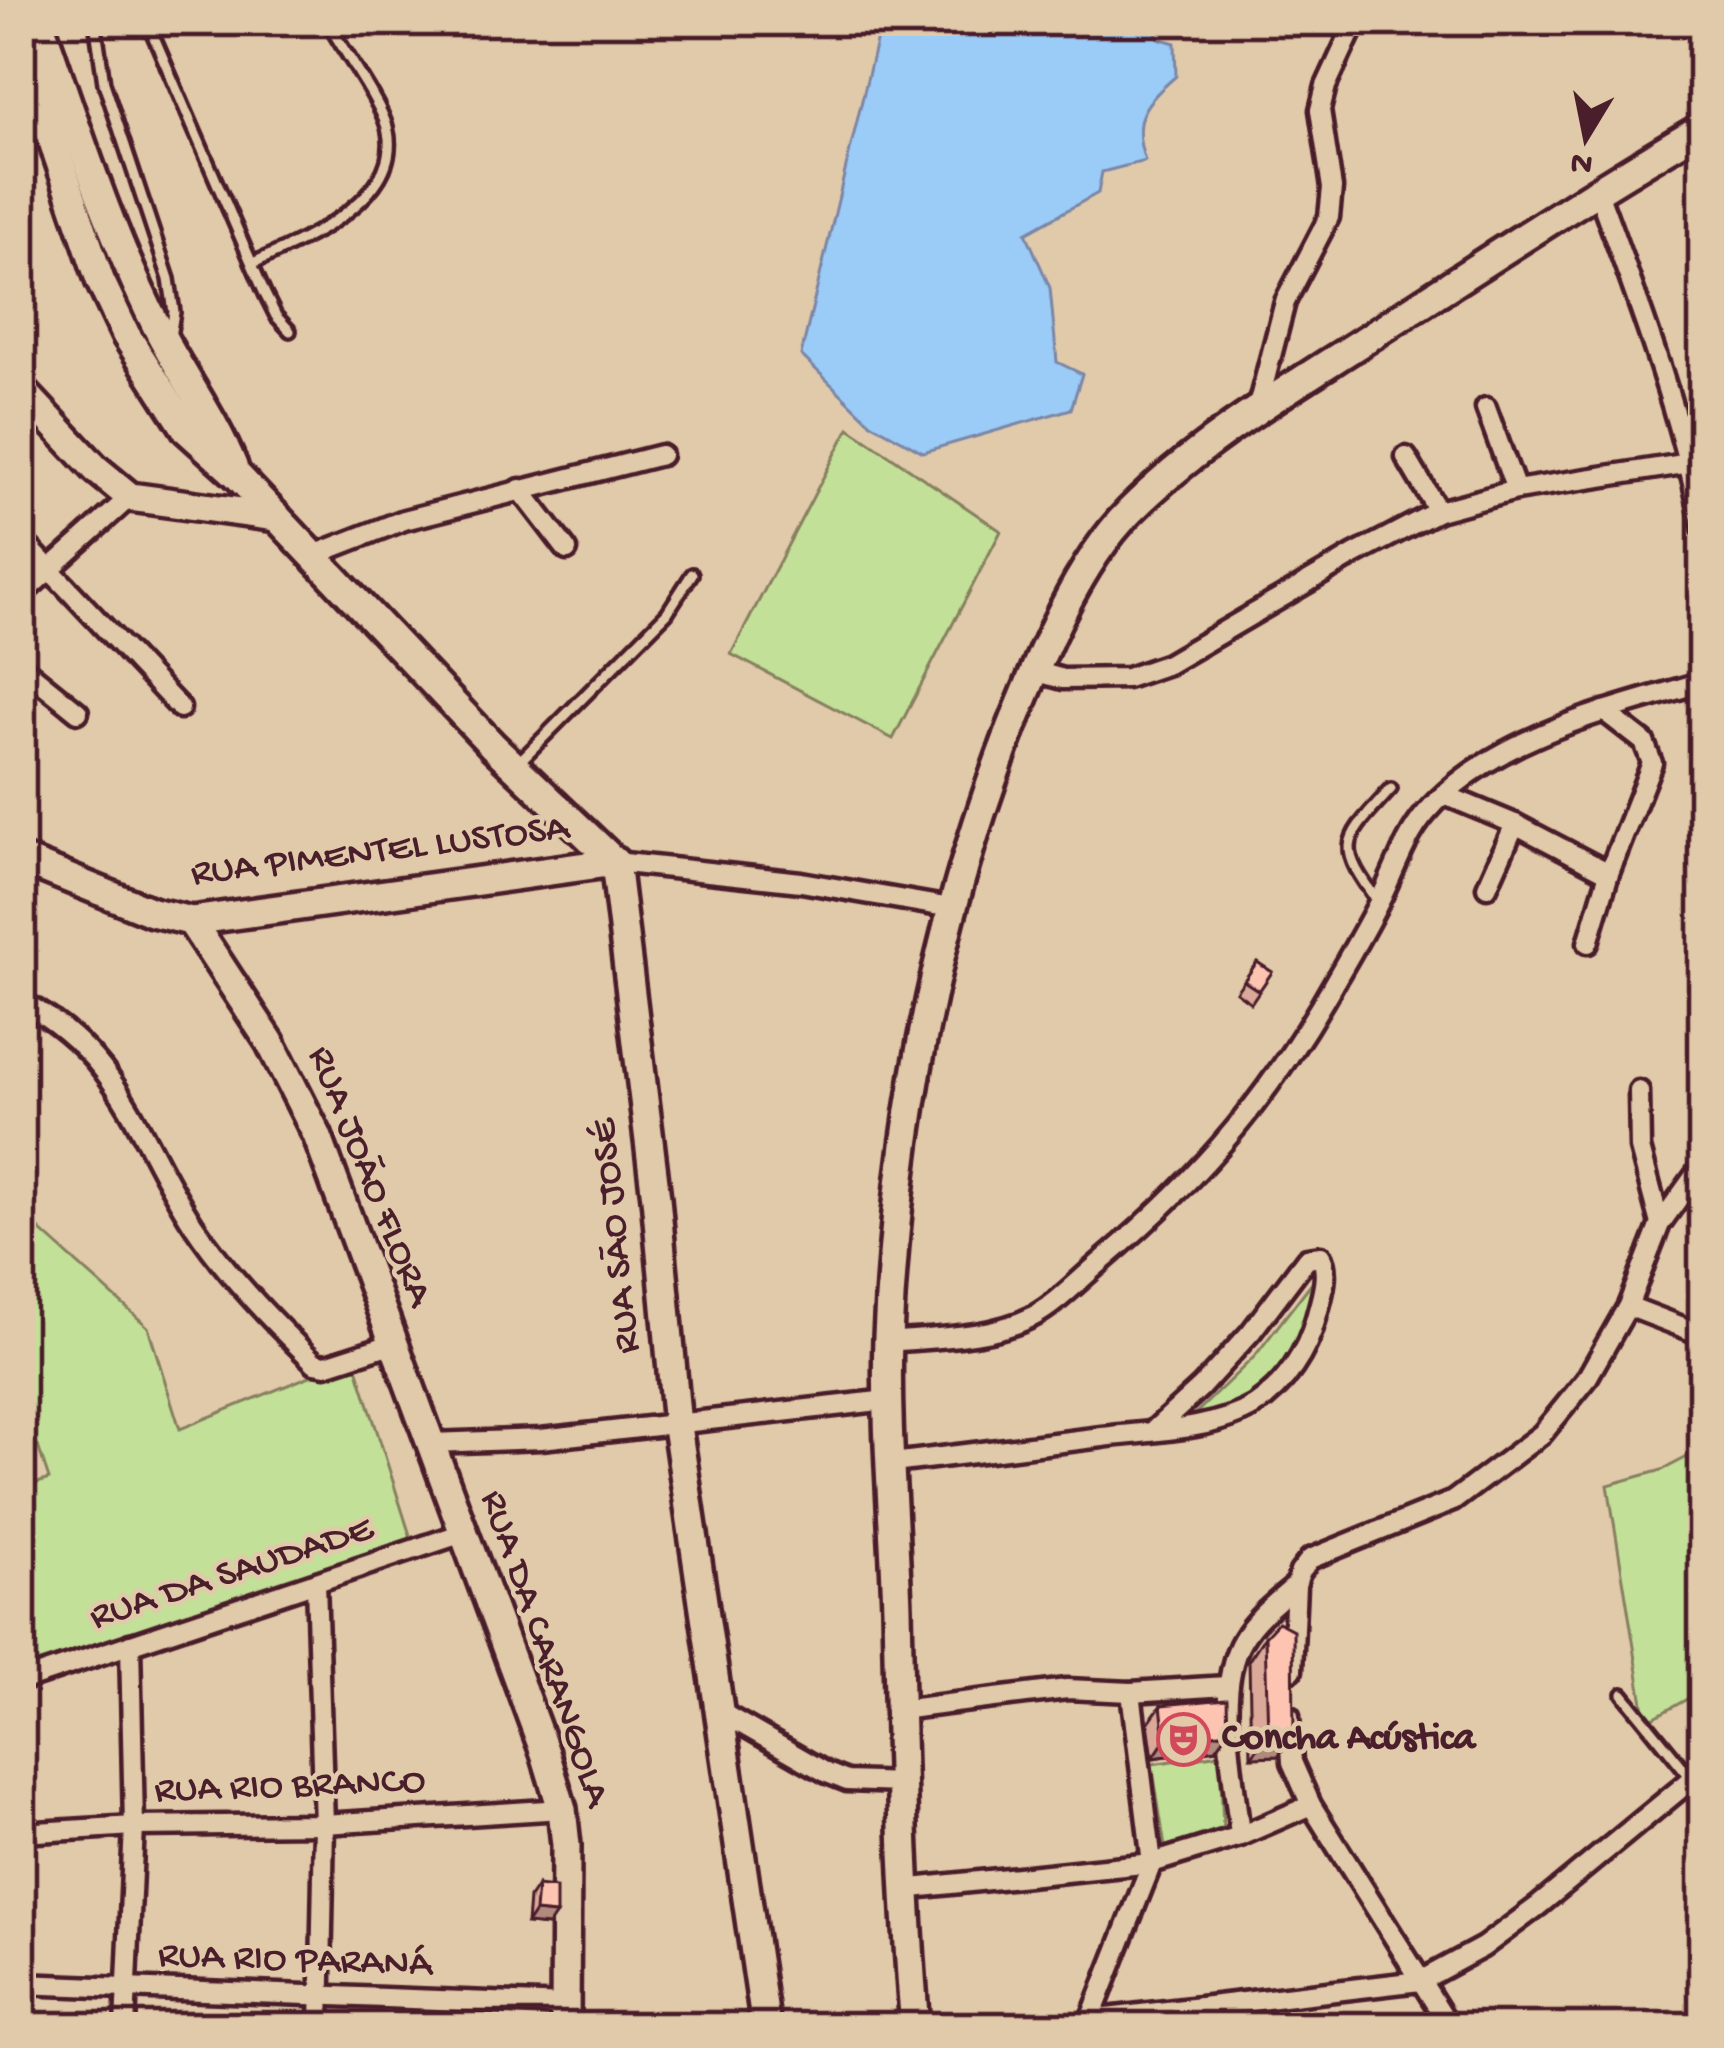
<svg xmlns="http://www.w3.org/2000/svg" width="1724" height="2048" viewBox="0 0 1724 2048" font-family="'Gochi Hand',sans-serif">
  <rect width="100%" height="100%" fill="#e1caaa"/>
  <filter id="ink" filterUnits="userSpaceOnUse"><feTurbulence type="fractalNoise" baseFrequency=".00833" numOctaves="2"/><feDisplacementMap in="SourceGraphic" scale="24" xChannelSelector="R" yChannelSelector="G"/><feConvolveMatrix kernelMatrix="1 2 1 2 8 2 1 2 1" color-interpolation-filters="sRGB"/></filter>
  <g filter="url(#ink)">
    <g fill="#c2e097" stroke="#868061" stroke-width="3">
      <path d="M849,428L1001,531L893,739L731,654Z"/>
      <path d="M21,1213L148,1327L180,1429L354,1358L414,1548L21,1675V1489L49,1479L38,1446L21,1430Z"/>
      <path d="M1319,1273L1305,1340L1286,1371L1247,1408L1195,1414L1255,1356Z"/>
      <path d="M1703,1449V1690L1646,1722L1608,1485L1662,1470Z"/>
      <path d="M1220,1754L1223,1828L1165,1847L1152,1764Z"/>
    </g>
    <path fill="#9bcbf7" stroke="#7b86a5" stroke-width="3" d="M881,21H1152L1158,38L1175,43L1176,76C1145,103 1130,118 1145,161L1102,172L1098,193L1026,233L1050,288L1057,362L1082,374L1071,409L923,452L871,423L801,355Z"/>
    <g fill="none" stroke-linecap="round" stroke-linejoin="round">
      <defs>
        <g id="lane">
          <path d="M95,21L104,83L169,279L174,312L170,337"/>
          <path d="M147,21L265,294L276,316L290,331"/>
          <path d="M253,263C302,241 406,198 387,127C379,99 343,51 327,21"/>
          <path d="M517,764L667,613L692,574"/>
          <path d="M1379,903C1334,843 1344,841 1391,789"/>
          <path d="M1623,1694L1692,1779"/>
        </g>
        <g id="street">
          <path d="M1597,189C1638,301 1680,411 1703,528"/>
          <path d="M1486,408L1516,490"/>
          <path d="M1257,410L1285,302L1329,217L1332,188L1320,110L1326,86L1356,21"/>
          <path d="M1406,457L1438,511"/>
          <path d="M520,489L567,550"/>
          <path d="M21,539L180,708"/>
          <path d="M314,555L404,520L661,455"/>
          <path d="M21,595L130,497"/>
          <path d="M21,666L78,712"/>
          <path d="M1034,671L1063,679L1127,678L1168,664L1354,555L1438,511L1516,490L1703,461"/>
          <path d="M1445,795L1515,824L1609,873"/>
          <path d="M615,862L801,882L951,908"/>
          <path d="M1487,887L1515,824"/>
          <path d="M1588,943L1609,873L1652,763L1644,742L1604,711"/>
          <path d="M21,1001C124,1057 135,1135 193,1224C226,1274 272,1321 315,1363L326,1365L394,1343"/>
          <path d="M1639,1091L1640,1148L1660,1224"/>
          <path d="M1628,1306L1703,1335"/>
          <path d="M888,1342C933,1338 990,1338 1032,1317C1057,1304 1081,1278 1103,1260C1206,1173 1274,1091 1339,974C1353,950 1367,926 1379,902C1394,873 1404,838 1426,813C1491,737 1611,709 1703,682"/>
          <path d="M431,1443L541,1439L888,1400"/>
          <path d="M893,1463C962,1454 1032,1446 1102,1437C1150,1431 1212,1431 1254,1406C1285,1386 1307,1352 1316,1318C1321,1299 1330,1274 1321,1256L1307,1258L1251,1332L1201,1387L1153,1431"/>
          <path d="M316,1583L324,1824L320,2027"/>
          <path d="M1292,1670L1296,1585L1300,1572L1310,1559L1453,1501L1542,1434L1586,1380L1628,1306L1660,1224L1703,1164"/>
          <path d="M21,1681L463,1533"/>
          <path d="M717,1710L827,1773L847,1781L901,1783"/>
          <path d="M899,1710L1067,1689L1131,1692L1227,1686"/>
          <path d="M1289,1716L1292,1762L1311,1805L1450,2027"/>
          <path d="M21,1833L134,1826L324,1824L562,1809"/>
          <path d="M1240,1836C1235,1780 1213,1688 1243,1639C1256,1617 1278,1601 1296,1585"/>
          <path d="M903,1889L1152,1863L1240,1836L1311,1805"/>
          <path d="M21,1984L566,2005"/>
          <path d="M1090,2020L1152,1863L1131,1692"/>
          <path d="M125,2027L134,1826L130,1644"/>
          <path d="M1078,2027L1090,2020L1420,1981L1483,1947L1538,1906L1703,1770"/>
        </g>
        <g id="secondary">
          <path d="M39,21C76,125 108,231 158,329C182,376 213,417 233,466"/>
          <path d="M21,47L100,280L126,335L187,430L237,475L493,746L615,862L656,1198L677,1426L766,2027"/>
          <path d="M21,389L96,469L130,497L277,517"/>
          <path d="M21,859L152,912L191,921L615,862"/>
          <path d="M191,921L270,1042L317,1135L545,1753L562,1809L566,1845L565,2027"/>
          <path d="M915,2027C903,1887 900,1748 897,1608C894,1518 885,1427 888,1337C897,1129 936,923 1011,729C1039,659 1076,565 1130,511C1199,442 1286,391 1368,338C1479,266 1589,194 1703,127"/>
        </g>
      </defs>
      <use href="#lane" stroke="#4a1f2b" stroke-width="18"/>
      <use href="#street" stroke="#4a1f2b" stroke-width="27"/>
      <use href="#secondary" stroke="#4a1f2b" stroke-width="36"/>
      <use href="#lane" stroke="#e1caaa" stroke-width="9"/>
      <use href="#street" stroke="#e1caaa" stroke-width="18"/>
      <use href="#secondary" stroke="#e1caaa" stroke-width="27"/>
    </g>
    <g fill="#daa999" stroke="#4a1f2b" stroke-width="3">
      <path d="M1257,962L1272,972L1251,1003L1236,992Z"/>
      <path d="M1265,1636L1294,1733L1278,1756L1251,1757L1249,1660Z"/>
      <path d="M1161,1705L1228,1732L1216,1749L1153,1758L1148,1723Z"/>
      <path d="M537,1886L548,1926L527,1924L529,1898Z"/>
    </g>
    <g fill="#b1897d" stroke="#4a1f2b" stroke-width="3">
      <path d="M1228,1732L1216,1749L1153,1758L1165,1740Z"/>
      <path d="M1294,1733L1278,1756L1251,1757L1268,1734Z"/>
      <path d="M535,1912L556,1914L548,1926L527,1924Z"/>
    </g>
    <g fill="#fdc4b2" stroke="#4a1f2b" stroke-width="3">
      <path d="M1257,962L1272,972L1259,991L1244,981Z"/>
      <path d="M1278,1622L1293,1630L1294,1733L1268,1734L1265,1636Z"/>
      <path d="M1227,1699L1228,1732L1165,1740L1161,1705Z"/>
      <path d="M537,1886L556,1888V1914L535,1912Z"/>
    </g>
  </g>
  <defs>
    <symbol id="theatre-ring" viewBox="-11 -11 22 22"><circle r="9.5" fill="#e1caaa" stroke="#d1495b" stroke-width="1.5"/><path d="M-5-5.5Q0-4 5-5.5V0Q5 5 0 6Q-5 5-5 0ZM-3.3-2.5H-1v1.5H-3.3ZM1-2.5H3.3v1.5H1ZM-2.8 1Q0 5.5 2.8 1Z" fill="#d1495b"/></symbol>
  </defs>
  <g fill-rule="evenodd">
    <use href="#theatre-ring" x="1154" y="1710" width="59" height="59"/>
  </g>
  <g text-anchor="middle" dominant-baseline="central" stroke-width="9" stroke-linejoin="round" paint-order="stroke">
    <g font-size="39" fill="#4a1f2b" stroke="#e1caaa">
      <text transform="translate(380 853) rotate(-7)">RUA PIMENTEL LUSTOSA</text>
      <text transform="translate(368 1177) rotate(68)">RUA JOÃO FLORA</text>
      <text transform="translate(618 1236) rotate(-96)">RUA SÃO JOSÉ</text>
      <text transform="translate(232 1575) rotate(-18)">RUA DA SAUDADE</text>
      <text transform="translate(543 1649) rotate(71)">RUA DA CARANGOLA</text>
      <text transform="translate(290 1788) rotate(-2)">RUA RIO BRANCO</text>
      <text transform="translate(295 1962) rotate(2)">RUA RIO PARANÁ</text>
    </g>
    <g font-size="39" font-weight="bold" fill="#4a1f2b" stroke="#e1caaa" text-anchor="start">
      <text x="1222" y="1740">Concha Acústica</text>
    </g>
  </g>
  <rect width="1724" height="2048" fill="none" stroke="#e1caaa" stroke-width="72"/>
  <rect x="36" y="36" width="1652" height="1976" fill="none" stroke="#4a1f2b" stroke-width="4.5" filter="url(#ink)"/>
  <g transform="translate(1586 138) rotate(190)" stroke="#e1caaa" stroke-width="9" paint-order="stroke">
  <path d="M0-9L21 45L0 30L-21 45Z" fill="#4a1f2b"/>
  <text y="-18" font-size="33" font-weight="bold" text-anchor="middle" fill="#4a1f2b">N</text>
  </g>
</svg>
